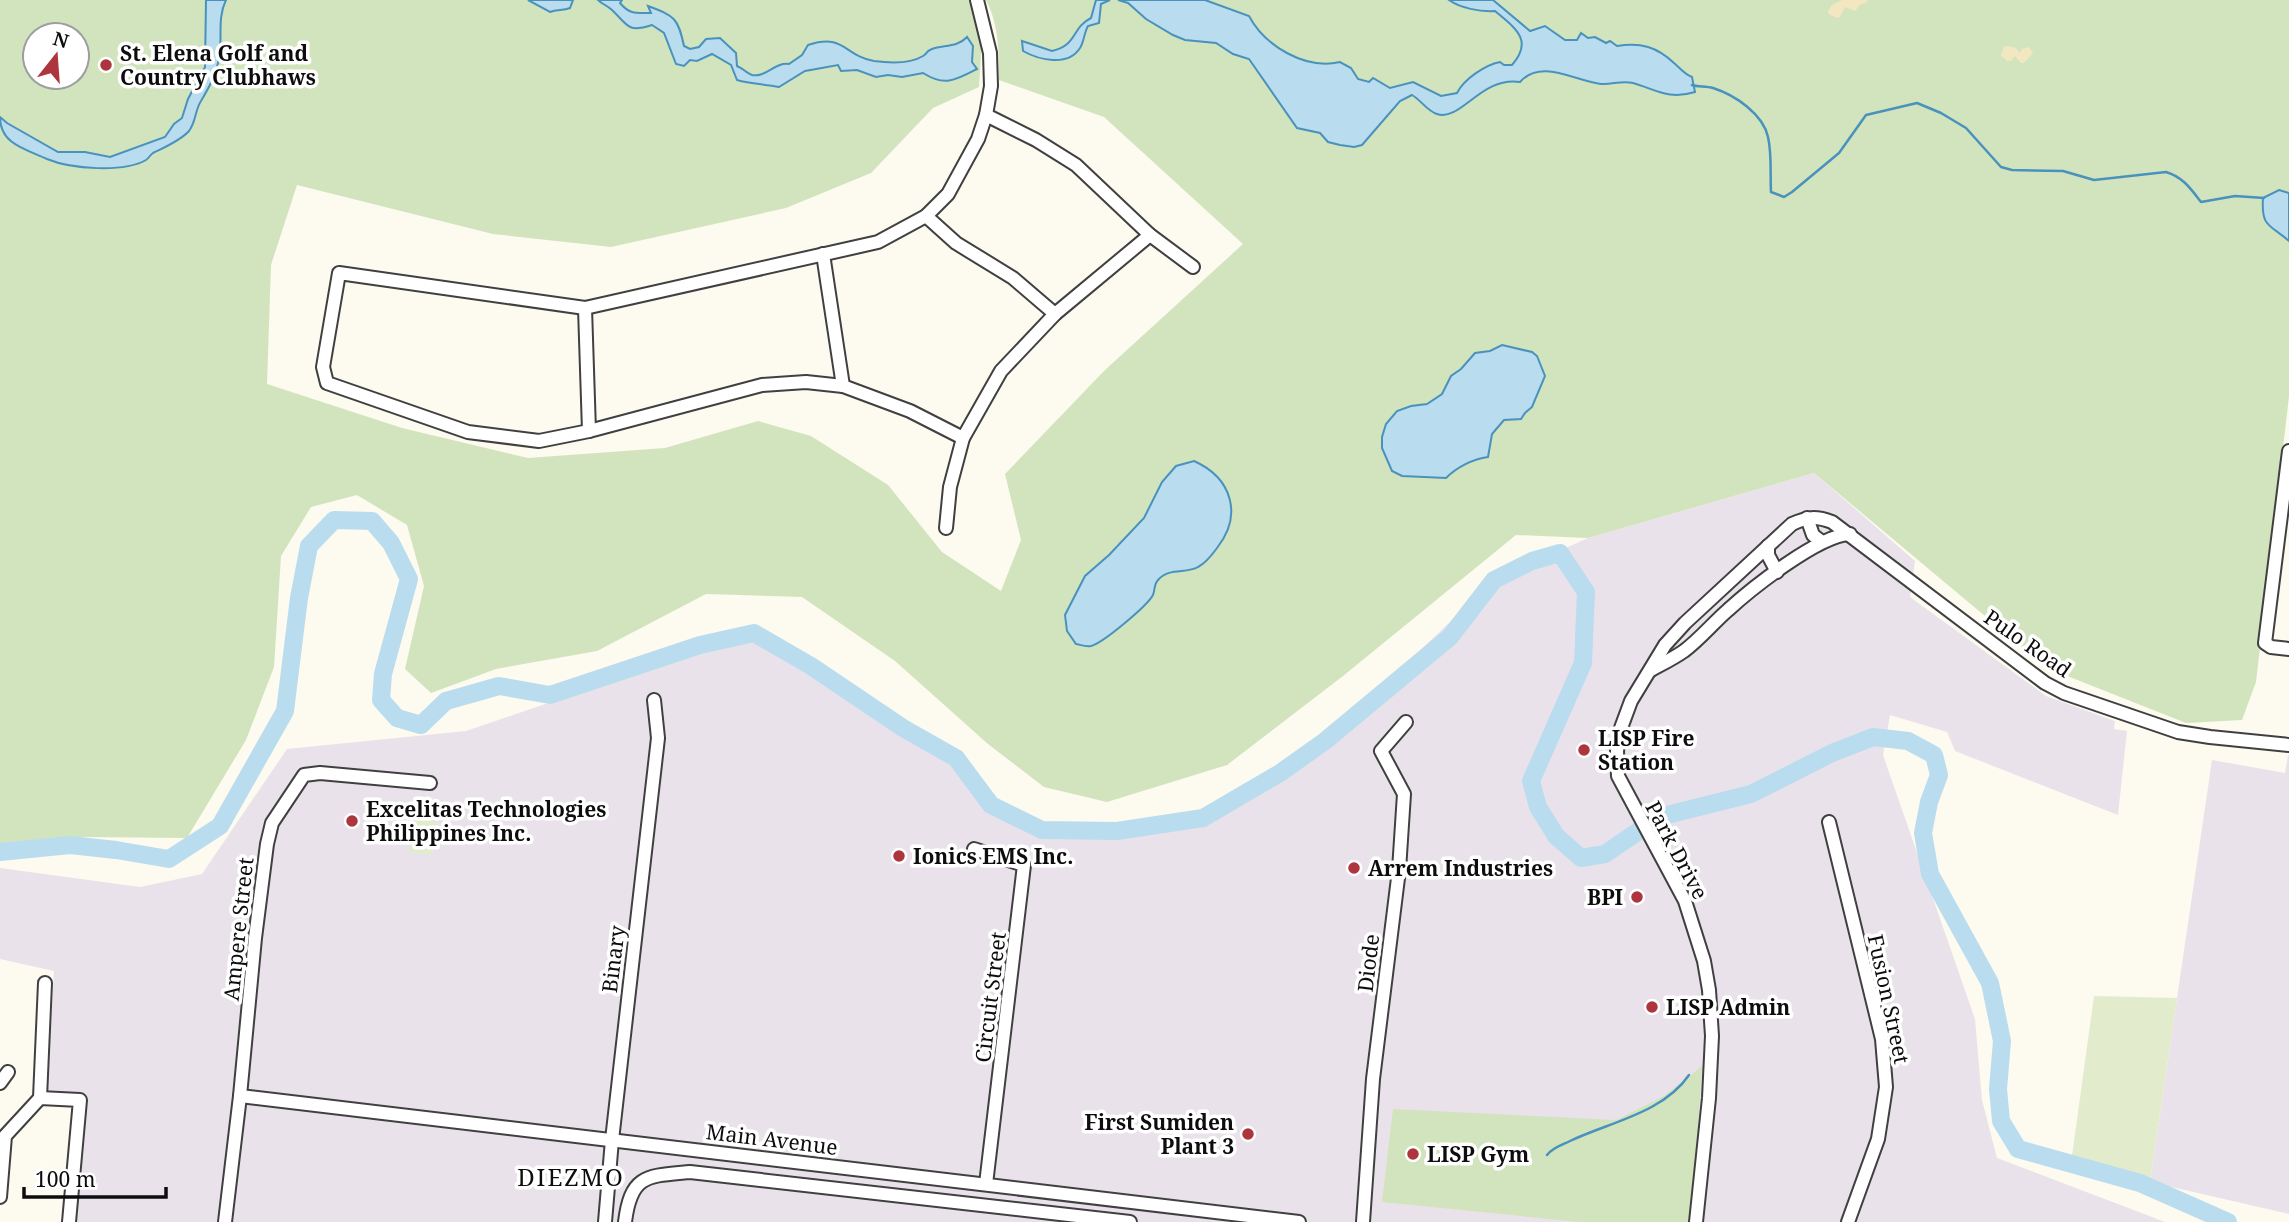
<svg xmlns="http://www.w3.org/2000/svg" width="2289" height="1222" viewBox="0 0 2289 1222" font-family="'Noto Serif',serif">
  <rect width="100%" height="100%" fill="#fdfaef"/>
  <g fill="#eae2eb">
    <path d="M1814,473L1915,561L1910,597L2046,696L2115,721L2114,729L2127,731L2118,815L1955,751L1947,732L1890,715L1883,755L1975,1019L1982,1100L1997,1158L2165,1222H71L82,1095L47,1091L54,971L0,959V868L140,887L202,874L287,749L466,731L754,633L811,666L903,728L956,758L991,805L1042,830L1117,831L1203,818L1280,773L1325,741L1494,580L1588,538Z"/>
    <path d="M2288,755H2289V1214L2150,1182L2212,760L2285,773Z"/>
  </g>
  <g fill="#d2e4bd" fill-rule="evenodd">
    <path d="M0,0H969C985,33 981,52 979,87L933,108L871,173L786,208L611,247L493,234L297,185L271,265L267,384L402,428L528,458L665,448L758,421L811,436L888,485L942,552L1001,591L1021,540L1005,474L1105,370L1243,244L1104,117L999,80C999,53 999,25 986,0H2289V396L2256,682L2242,720L2186,723L2047,668L1814,473L1588,538L1516,535L1343,676L1227,765L1107,802L1044,787L988,744L895,661L802,597L706,594L597,651L496,669L431,693L405,669L424,586L407,525L357,495L311,507L281,556L274,667L246,740L187,838L84,837L0,844ZM35,35H77V77H35Z"/>
    <path d="M1702,1066L1692,1222H1579L1382,1202L1393,1109L1616,1120L1664,1096Z"/>
  </g>
  <g fill="#f3e7c1">
    <path d="M1842,0H1868L1866,3L1861,4L1855,11L1845,7L1840,17L1837,18L1829,14L1828,11L1832,5Z"/>
    <path d="M2008,46L2016,48L2020,53L2022,49L2029,47L2033,53L2024,63H2021L2015,56L2011,61H2007L2001,55L2004,47Z"/>
  </g>
  <g fill="#e2eccd">
    <path d="M414,812L437,815L432,855L409,852Z"/>
    <path d="M2094,996L2177,998L2150,1182L2072,1156Z"/>
  </g>
  <g fill="#badcef" stroke="#4992bd" stroke-width="2">
    <path d="M206,0H226C216,20 224,42 218,63C215,77 208,89 201,101C195,110 196,122 189,131C180,141 165,147 153,153C150,155 149,158 146,160C123,173 71,169 47,159C25,149 0,144 0,117L7,123L58,152H85L110,157L165,137L174,124L182,118L188,99L205,67Z"/>
    <path d="M528,0H573L570,8C563,11 557,9 550,12Z"/>
    <path d="M598,0H622L620,3C630,15 637,13 651,13L648,6C675,16 678,18 684,46L690,49L699,47L706,39L720,38L736,53L737,66C742,68 747,73 752,75C765,78 775,62 789,64L802,55L808,45C845,33 844,56 874,61C889,63 910,64 923,56C929,52 925,52 932,49C944,45 958,47 967,37L973,46L972,62L977,69C956,80 945,87 923,73L902,77L888,75L876,77L857,70L841,71L838,65L805,71L779,87C764,84 751,84 737,80L731,65L712,54L697,61L690,60L684,66L676,64L664,33L652,25C627,33 629,26 612,10C608,6 602,4 598,0Z"/>
    <path d="M1096,0H1110L1101,4L1099,23L1088,26C1084,33 1084,42 1080,48C1068,67 1039,60 1023,51L1022,41L1052,51C1078,45 1071,28 1091,18Z"/>
    <path d="M1118,0H1205L1249,16C1265,46 1305,70 1340,62L1351,68L1358,79L1369,82L1373,78L1390,88L1413,82L1441,96L1457,93C1464,79 1485,65 1500,62L1504,65H1512C1534,40 1515,28 1495,11C1480,12 1460,8 1449,0H1493L1530,31L1545,26L1565,40H1577L1581,33L1588,38L1595,37L1606,43L1610,41L1617,46C1641,42 1657,47 1674,63C1681,69 1684,74 1692,77L1695,92C1669,100 1657,90 1633,83C1621,80 1612,85 1601,84C1575,81 1541,58 1520,82C1481,76 1461,122 1437,114C1427,111 1421,100 1412,95L1400,101L1362,145L1354,147L1340,145L1328,142L1320,133L1297,128L1249,59L1233,54L1216,43L1185,40L1173,35L1146,19L1128,3Z"/>
    <path d="M2279,190L2289,193V241C2270,224 2261,228 2263,198Z"/>
    <path d="M1502,345L1532,352L1537,356L1545,376L1532,407L1525,413L1521,419L1504,420L1492,434L1488,457C1473,459 1457,467 1446,478L1402,476L1392,471L1382,448V437L1386,424L1397,411L1411,406L1427,404L1442,394L1451,376L1461,369L1475,353L1490,351Z"/>
    <path d="M1194,461C1232,478 1243,515 1217,548C1212,555 1206,563 1198,567C1186,574 1169,567 1158,580C1154,584 1155,590 1153,595C1147,606 1103,643 1091,646C1086,647 1081,645 1076,644L1067,631L1065,615L1085,576L1109,555L1144,518L1162,482L1176,466Z"/>
  </g>
  <g fill="none" stroke-linecap="round" stroke-linejoin="round">
    <g stroke="#4992bd" stroke-width="2.5">
      <path d="M1692,85C1698,87 1706,86 1713,88C1735,95 1763,114 1768,137C1772,154 1770,174 1771,192L1784,197L1792,192L1839,153L1866,115L1917,103L1941,113L1966,128L2001,167L2012,170L2063,171L2094,180L2166,172C2183,177 2191,189 2201,202L2235,196L2264,198"/>
      <path d="M1547,1155C1552,1148 1562,1145 1570,1141C1610,1122 1663,1113 1689,1075"/>
    </g>
    <path stroke="#badcef" stroke-width="18" d="M0,852L70,845L116,850L169,859L220,826L285,711L299,598L309,546L334,520L372,521L391,543L409,579L383,674L381,700L397,718L421,725L446,701L499,686L550,695L700,645L754,633L811,666L903,728L956,758L991,805L1042,830L1117,831L1203,818L1280,773L1325,741L1450,637L1494,580L1532,561L1560,553L1586,592L1583,663L1531,781L1538,807L1556,836L1581,858L1605,854L1659,817L1751,794L1832,753L1873,737L1908,741L1934,755L1939,775L1929,802L1923,833L1930,874L1990,983L2002,1041L1998,1089L2001,1121L2018,1149L2140,1183L2228,1222"/>
    <defs>
      <g id="minor">
        <path d="M986,115L1036,140L1076,165L1150,235L1193,267"/>
        <path d="M926,216L956,243L1013,278L1055,314"/>
        <path d="M823,254L843,386"/>
        <path d="M585,308L589,431"/>
        <path d="M963,438L910,411L843,386L806,382L762,385L589,431L539,441L468,432L327,383L323,367L339,273L585,308L878,242L926,216L948,194L978,139L986,115L991,86L990,53L977,0"/>
        <path d="M2289,451L2265,643L2271,647L2289,649"/>
        <path d="M1807,518L1813,535L1822,542"/>
        <path d="M946,528L950,487L963,438L1001,371L1055,314L1150,235"/>
        <path d="M1768,546V555L1777,572"/>
        <path d="M1651,670C1662,664 1674,658 1684,651C1700,639 1713,623 1728,610C1752,588 1819,535 1850,534"/>
        <path d="M1829,822L1882,1039L1886,1087L1878,1139L1848,1222"/>
        <path d="M974,849L1024,865L986,1184"/>
        <path d="M0,1083L8,1072"/>
        <path d="M240,1096L1299,1222"/>
        <path d="M40,1098L45,983"/>
        <path d="M0,1197L5,1136L40,1098L80,1100L69,1222"/>
        <path d="M225,1222L240,1096L255,938L267,844L272,823L304,775L320,773L430,783"/>
        <path d="M605,1222L612,1140L658,738L654,700"/>
        <path d="M625,1222C631,1174 647,1176 690,1172L1130,1222"/>
        <path d="M1363,1222L1373,1079L1399,870L1404,794L1381,751L1406,722"/>
        <path d="M1696,1222L1709,1098L1712,1036L1709,990L1704,961L1685,901L1618,776L1617,751L1621,728L1631,701L1665,645L1685,623L1792,524C1807,517 1816,516 1832,522L2045,683L2064,693L2178,732L2210,737L2289,745"/>
      </g>
    </defs>
    <use href="#minor" stroke="#404040" stroke-width="16"/>
    <use href="#minor" stroke="#fff" stroke-width="12"/>
  </g>
  <g fill="#ad363e" stroke="#fff" stroke-width="2.5">
    <circle cx="106" cy="65" r="7"/>
    <circle cx="1584" cy="750" r="7"/>
    <circle cx="352" cy="821" r="7"/>
    <circle cx="899" cy="856" r="7"/>
    <circle cx="1354" cy="868" r="7"/>
    <circle cx="1637" cy="897" r="7"/>
    <circle cx="1652" cy="1007" r="7"/>
    <circle cx="1248" cy="1134" r="7"/>
    <circle cx="1413" cy="1154" r="7"/>
  </g>
  <g text-anchor="middle" dominant-baseline="central" stroke-width="7" stroke-linejoin="round" paint-order="stroke">
    <g font-size="21" font-weight="bold" fill="#0d0d0d" stroke="#fff" text-anchor="start">
      <text x="120" y="53">St. Elena Golf and<tspan x="120" dy="24">Country Clubhaws</tspan></text>
      <text x="1598" y="738">LISP Fire<tspan x="1598" dy="24">Station</tspan></text>
      <text x="366" y="809">Excelitas Technologies<tspan x="366" dy="24">Philippines Inc.</tspan></text>
      <text x="913" y="856">Ionics EMS Inc.</text>
      <text x="1368" y="868">Arrem Industries</text>
      <text x="1623" y="897" text-anchor="end">BPI</text>
      <text x="1666" y="1007">LISP Admin</text>
      <text x="1234" y="1122" text-anchor="end">First Sumiden<tspan x="1234" dy="24">Plant 3</tspan></text>
      <text x="1427" y="1154">LISP Gym</text>
    </g>
    <g font-size="21" fill="#0d0d0d" stroke="#fff">
      <text transform="translate(2028 643) rotate(35)">Pulo Road</text>
      <text transform="translate(1677 850) rotate(62)">Park Drive</text>
      <text transform="translate(238 929) rotate(-84)">Ampere Street</text>
      <text transform="translate(613 959) rotate(-83)">Binary</text>
      <text transform="translate(1368 963) rotate(-83)">Diode</text>
      <text transform="translate(990 997) rotate(-83)">Circuit Street</text>
      <text transform="translate(1889 999) rotate(78)">Fusion Street</text>
      <text transform="translate(772 1139) rotate(7)">Main Avenue</text>
    </g>
    <g font-size="24" letter-spacing="2" fill="#0d0d0d" stroke="#fff">
      <text x="571" y="1176">DIEZMO</text>
    </g>
  </g>
  <g transform="translate(56 56) rotate(17)"><circle r="33" fill="#ffffff" stroke="#9e9e9e" stroke-width="2"/>
  <path d="M0-5L12 26L0 18L-12 26Z" fill="#ad363e"/>
  <text y="-10" font-size="19" font-weight="bold" text-anchor="middle" fill="#0d0d0d">N</text>
  </g>
  <path d="M24 1187v10h142v-10" fill="none" stroke="#0d0d0d" stroke-width="3.5"/>
  <text x="35" y="1187" font-size="21" fill="#0d0d0d" stroke="#ffffff" stroke-width="5" paint-order="stroke">100 m</text>
</svg>
